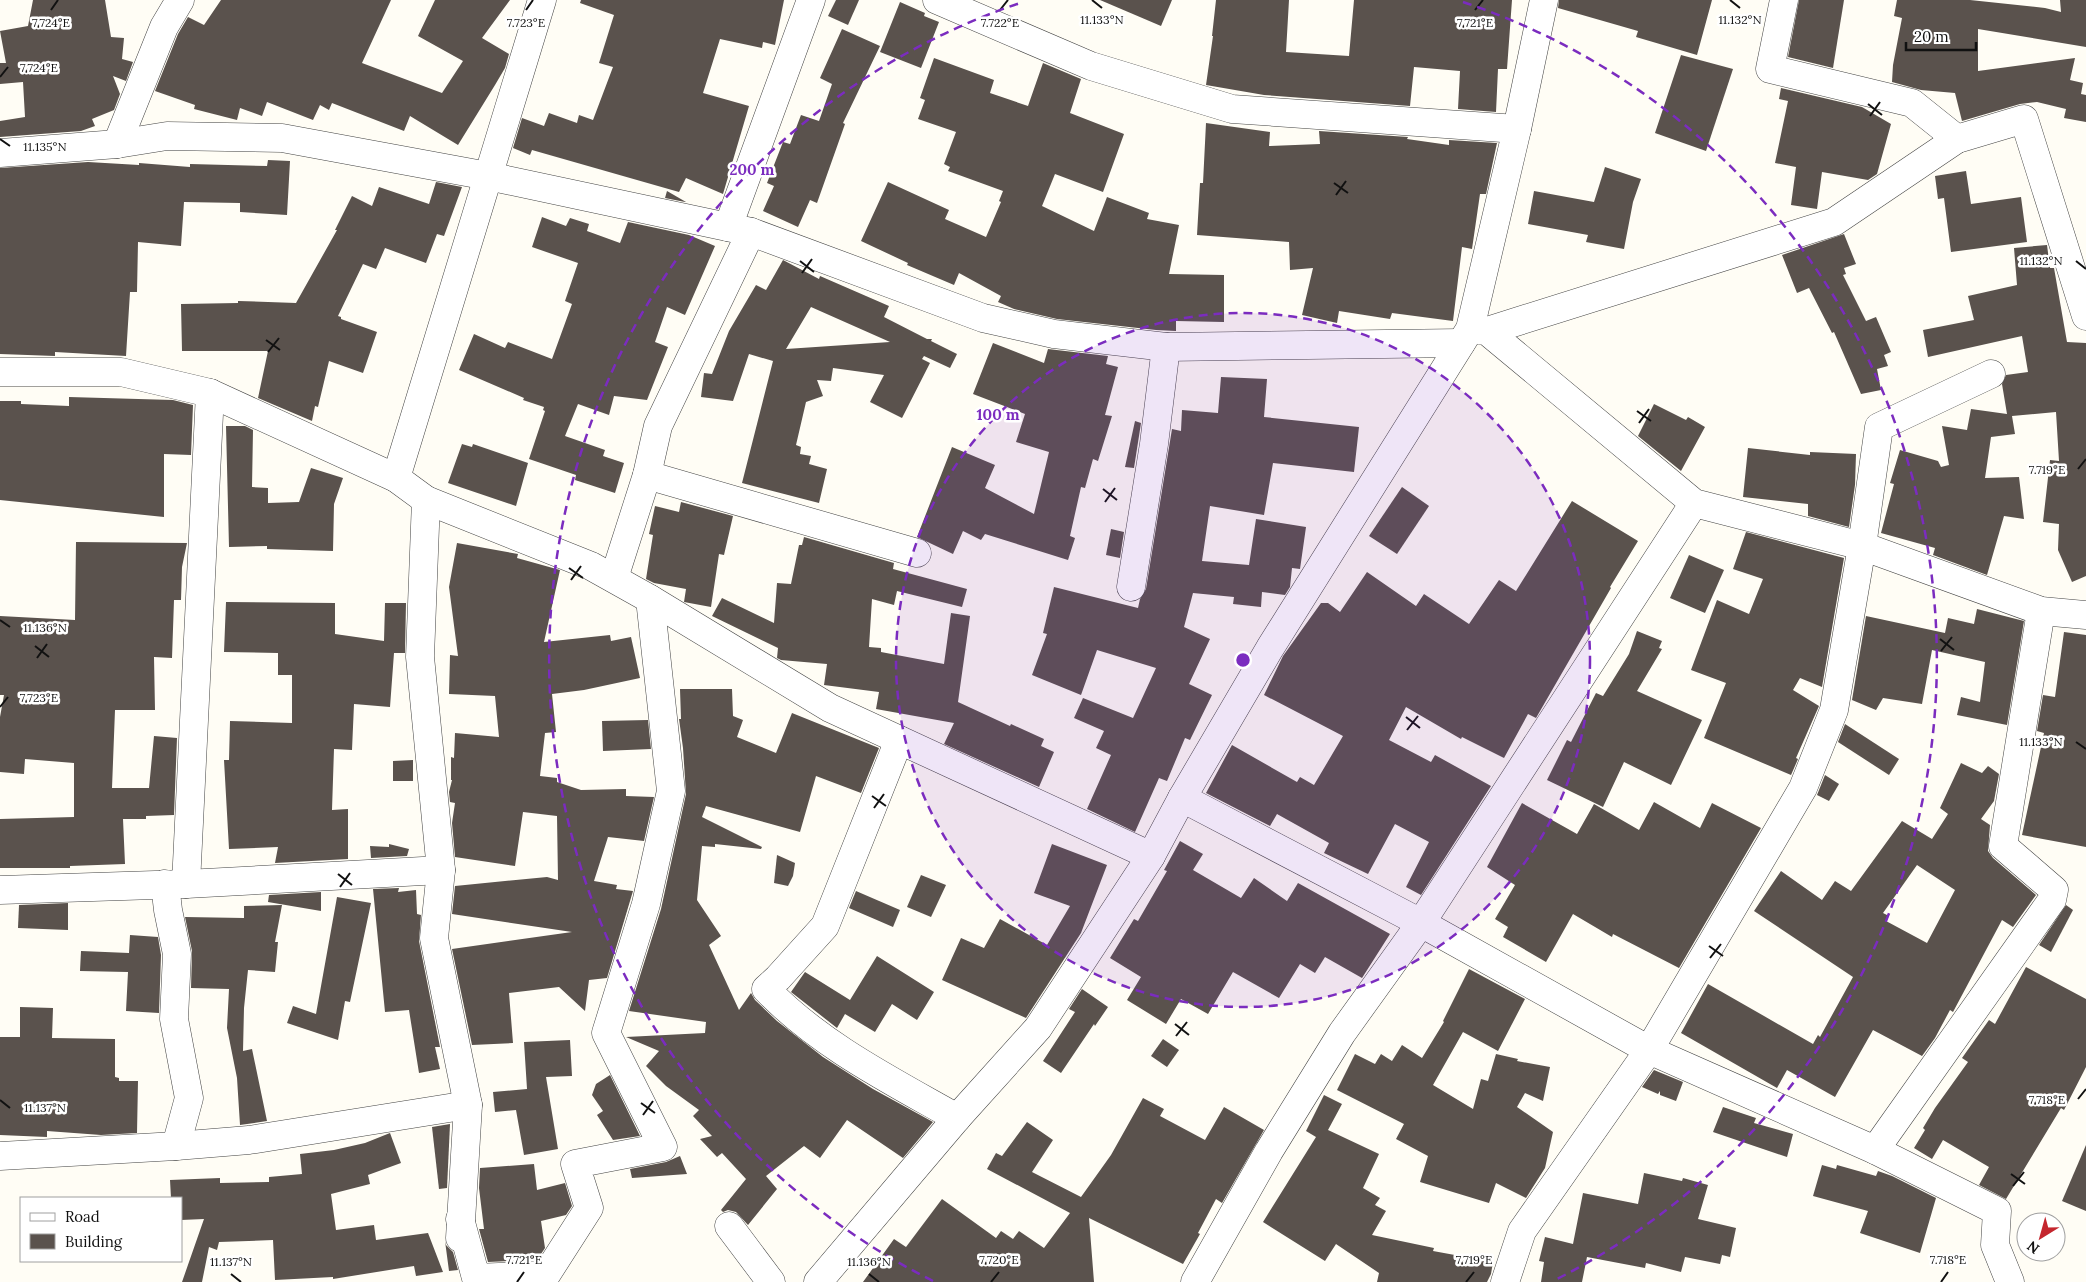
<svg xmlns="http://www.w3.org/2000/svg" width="2086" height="1282" viewBox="0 0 2086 1282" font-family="Lora,serif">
  <rect width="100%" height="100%" fill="#fffdf5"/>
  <g fill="#5a524d" fill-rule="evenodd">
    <path d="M33,0H105L111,37L124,38L122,59L133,62L126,81L113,76L120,94L114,110L92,119L95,126L81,131L0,137V121L25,117L23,82L0,84V63H6L0,31L28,26Z"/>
    <path d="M221,0H391L362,63L442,93L463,61L418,36L435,0H510L482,38L509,54L505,68L495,85L458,145L410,116L404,131L332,103L329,110L320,105L313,120L267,102L262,116L240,108L237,120L194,109L195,105L155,91L178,34L188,17L204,25Z"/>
    <path d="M581,0H784L775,45L763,42L762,48L720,39L703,93L749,106L723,194L686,178L679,192L532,150L530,155L513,148L522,118L544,126L549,113L577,123L579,115L593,120L613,67L599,63L614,15L580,3Z"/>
    <path d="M836,0H859L848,25L828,16Z"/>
    <path d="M1100,0H1172L1161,26Z"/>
    <path d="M1216,0H1289L1286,52L1349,56L1354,0H1512L1507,69H1498L1496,112L1458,109L1460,71L1414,67L1410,106L1264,95L1206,85L1213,36H1212Z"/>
    <path d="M1559,0H1712L1697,55L1636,37L1638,31L1558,8Z"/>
    <path d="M1799,0H1844L1833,68L1788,57Z"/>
    <path d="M1897,0H1970L2045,8L2061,12L2060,0H2086V47L1978,29V71L2075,58L2070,80L2083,83L2081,94L2086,95V122L2064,118L2066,109L2037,102L2020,104L1962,121L1955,93L1921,90L1892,82L1893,65L1902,18L1894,16Z"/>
    <path d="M900,2L925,13L924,16L939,22L921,68L880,52Z"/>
    <path d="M842,29L880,46L843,123L845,124L817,203L810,200L798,227L763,211L774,186L767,183L783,142L790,144L801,115L819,121L832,84L820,78Z"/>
    <path d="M1681,55L1733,69L1706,151L1655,133Z"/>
    <path d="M934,58L994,80L990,93L1028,106L1043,63L1081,79L1070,113L1124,134L1103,192L1055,174L1042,206L1094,231L1107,197L1149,213L1147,219L1179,225L1169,274L1224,275V322L1176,321V331L1156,330L1057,319L1014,309L998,302L1001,296L959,273L954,285L907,265L908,263L861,241L888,182L949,210L945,219L986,237L1001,202L999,201L1003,191L948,171L950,167L944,164L956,132L918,119L925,100L920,98Z"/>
    <path d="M1781,88L1862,107L1891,124L1877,174L1868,180L1822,172L1817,209L1791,205L1796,167L1775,163L1788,101L1779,99Z"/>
    <path d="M1206,123L1270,132L1269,146L1320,144L1319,131L1408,137L1407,139L1449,145V140L1497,143L1486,194H1480L1472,249L1462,247L1453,321L1392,313L1390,319L1339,311L1337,323L1302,315L1313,268L1290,270L1289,242L1197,235L1200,183H1203Z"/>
    <path d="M268,160L290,161L287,215L240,212V203L184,202L181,246L138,242L137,292H130L126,356L55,352V356L0,354V168L88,162L139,165V163L190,167V164L267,166Z"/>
    <path d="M1605,167L1641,179L1633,202L1624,249L1586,242L1588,235L1528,224L1534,191L1594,202Z"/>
    <path d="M1966,171L1971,204L2021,197L2027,242L1951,252L1944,198L1938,199L1935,176Z"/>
    <path d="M436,182L462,187L444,236L437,234L426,263L385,248L376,269L363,264L338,316L341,317V319L377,332L363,373L329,361L318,407L315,406L312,421L258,398L268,351H182L181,304L238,303V301L296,303L337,230H335L352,196L372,206L379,187L429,204Z"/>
    <path d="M667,191L686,202H685L665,198Z"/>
    <path d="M542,217L566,226L570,218L589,224L587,231L620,243L628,222L689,235L715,246L685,315L667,307L655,342L668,347L647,400L614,396L609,415L578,404L565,436L605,450L603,456L624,463L615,493L575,480L576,475L529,459L545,411L543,410L544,407L523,400L524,398L459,370L474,334L505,348L508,342L552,359L572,304L565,301L578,263L532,247Z"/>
    <path d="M1844,234L1856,264L1844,268L1846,274L1843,275L1866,321L1876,317L1891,352L1884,355L1888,366L1877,369L1881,390L1861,394L1834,332L1832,333L1809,288L1797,293L1782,255Z"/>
    <path d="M2047,245L2050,268H2054L2067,342L2086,343V576L2072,582L2058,550L2059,524L2043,522L2050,460L2059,461L2056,412L2012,416L2015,434L1991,437L1985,478L2019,477L2024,519L2004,516L1987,575L1933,555L1935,548L1881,533L1894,484L1890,483L1900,450L1938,461L1941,467L1949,465L1942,426L1967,430L1971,409L2007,414L2002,384L2006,375L2028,372L2022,336L1928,357L1923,330L1974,320L1968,296L2017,285L2014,248Z"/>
    <path d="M783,260L819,279L820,276L889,306L884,317L927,339H932L931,341L957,354L950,368L924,356L922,359L930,363L902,418L870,402L884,375L833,368L831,381L817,380L823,396L806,402L796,445L801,447L800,454L811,456L809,464L827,469L819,503L742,483L773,361L749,354L733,401L701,397L704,373L712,374L729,331L756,285L766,290ZM811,307L890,342L786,349Z"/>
    <path d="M993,343L1044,363L1048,349L1108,356L1106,364L1118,367L1105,415L1112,416L1098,461L1093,459L1085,488L1081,487L1070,536L1075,538L1068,560L985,534L981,540L963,531L953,554L917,537L952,447L995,465L985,488L1034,514L1049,452L1016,442L1025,414L973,394Z"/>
    <path d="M1221,377L1267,379L1264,417L1359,427L1354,472L1273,463L1264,515L1210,506L1202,561L1249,565L1256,519L1306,527L1300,569L1292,568L1290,587L1285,595L1262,592L1261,607L1233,604L1234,597L1193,593L1184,627L1210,639L1189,684L1212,695L1190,740L1185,738L1167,781L1159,778L1135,832L1087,809L1111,755L1096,748L1104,731L1074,718L1083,698L1133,718L1156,668L1097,650L1081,695L1032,675L1047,634L1043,633L1054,587L1138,608L1140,599L1146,589L1172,429L1181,431L1182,410L1218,413Z"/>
    <path d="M69,397L173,400L193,405L191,455L164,454V517L0,500V401H21V404L69,406Z"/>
    <path d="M1654,404L1686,420L1688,417L1705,427L1681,471L1638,436Z"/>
    <path d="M1135,421L1141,423L1134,468L1125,467Z"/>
    <path d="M226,426H245L253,430L252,487L268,488V503L299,502L311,468L343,478L334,504L333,551L267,549V546L229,547Z"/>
    <path d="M462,444L472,447L473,444L528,463L516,506L448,483Z"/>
    <path d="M1748,448L1810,455V452L1856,454L1855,485L1849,527L1808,516V504L1743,497Z"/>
    <path d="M1402,487L1429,506L1397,554L1369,536Z"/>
    <path d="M1572,501L1638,541L1610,587L1611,588L1536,718L1528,714L1504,758L1462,737L1461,739L1406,707L1389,740L1431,762L1435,755L1491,786L1421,895L1406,887L1429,842L1395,824L1368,874L1324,853L1329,843L1277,814L1270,826L1206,793L1232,745L1297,782L1300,777L1314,785L1343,736L1264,695L1283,656L1321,603H1328L1340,612L1367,572L1416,606L1424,594L1469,624L1499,580L1516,591Z"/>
    <path d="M681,502L733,516L724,555L719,554L711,607L684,602L686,589L654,583L646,579L653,535L649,534L655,506L679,512Z"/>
    <path d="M1111,529L1124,532L1120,558L1106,555Z"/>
    <path d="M1746,532L1844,558L1822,687L1800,678L1793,690L1819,706L1796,758L1798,759L1791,775L1704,738L1726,683L1691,670L1717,600L1749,614L1763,579L1733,569Z"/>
    <path d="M804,537L894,563L893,569L967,589L962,607L897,591L894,605L872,599L869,647L881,648V652L944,664L951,613L970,616L958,702L1010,726L1011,724L1044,739L1041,746L1054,752L1039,787L944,744L954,723L876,709L879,692L824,685L827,664L781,660L777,658L778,648L712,616L722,598L774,623L777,583L791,584L799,545H802Z"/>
    <path d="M76,542L187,543L182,567L181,600H174L172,658L154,657L155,710H115L112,788H149L154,736L177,738L174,815L146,816V819H123L125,864L70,866V868H0V819L74,817V763L25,759L24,774L0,772V717L4,695H0V616L75,620Z"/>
    <path d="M457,543L518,554L517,558L560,570L544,642L610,635L611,641L631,637L640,678L584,690L552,694L556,732L545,733L540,776L557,778V782L581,790L626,789V796L654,797L644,841L608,837L594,881L617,885L616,889L633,891L607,978L589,980L585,1011L559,987L509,993L513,1043L472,1045L452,949L572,932L452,914L455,886L547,877L558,880L557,816L523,812L515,866L455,857L452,823L455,803L450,802L449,792L452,780H451V757L454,758L455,733L499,737L495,696L449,694L450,655L458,656L449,587Z"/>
    <path d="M1689,555L1724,570L1705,613L1670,598Z"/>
    <path d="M226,602L335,603V634L384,641L385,603H406L405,653H394L390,707L354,704L352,750L334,749L332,810L348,809V859L275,863L278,847L229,849L224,760H229L230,721L292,723V675H278V653L224,652Z"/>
    <path d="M1977,609L2024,621L2007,725L1957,715L1961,697L1980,702L1985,662L1932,650L1922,704L1883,698L1876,710L1852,700L1866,616L1945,633L1948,618L1974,624Z"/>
    <path d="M1637,631L1662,641L1659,648L1662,649L1637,691L1702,720L1671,785L1624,762L1603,807L1547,780L1567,740L1571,742L1596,693L1603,696L1629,654Z"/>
    <path d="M2064,632L2086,635V847L2022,835L2044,733L2037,731L2043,695L2055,697Z"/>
    <path d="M680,689H732L733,716L743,720L737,737L776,753L792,713L879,748L861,793L816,776L800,832L706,806L702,817L762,847L761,849L715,844V847L702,846L697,900L721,936L709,945L739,1010L751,993L755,1000L777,1021L823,1057L873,1089L933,1122L903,1158L847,1120L820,1158L804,1146L766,1176L777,1189L748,1225L736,1212L728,1210L723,1212L721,1210L746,1179L722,1153L717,1157L700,1139L712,1136L693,1116L699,1110L666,1086L646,1066L659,1051L626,1037L705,1033L706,1022L629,1011L661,909L686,794L683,748L679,719H681Z"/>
    <path d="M648,720L651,749L603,751L602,721Z"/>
    <path d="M1845,724L1899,759L1889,775L1838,742Z"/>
    <path d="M413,760V781H393V761Z"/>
    <path d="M1961,763L1982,773L1988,766L1999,774L1994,801L1981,819L1990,825L1988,851L1993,858L2036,895L2013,927L2002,920L1953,1012L1950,1010L1935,1038L1922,1056L1873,1030L1835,1097L1787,1070L1777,1088L1681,1033L1708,984L1813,1044L1818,1035L1820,1037L1853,977L1754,911L1781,871L1822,900L1835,881L1851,891L1902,821L1932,839L1948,814L1940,808ZM1917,865L1955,890L1927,943L1886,921L1889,916L1883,913Z"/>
    <path d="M1825,775L1839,784L1829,801L1817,795Z"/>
    <path d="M1654,802L1700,828L1712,803L1761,828L1679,968L1613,934L1612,937L1573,914L1546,962L1503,937L1508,927L1495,919L1515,885L1487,867L1522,803L1577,834L1594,804L1639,830Z"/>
    <path d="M1180,841L1203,854L1193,870L1241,898L1254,878L1287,901L1298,883L1390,934L1362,978L1325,957L1315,973L1300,964L1279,998L1233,972L1208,1014L1181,999L1166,1024L1127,1000L1141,977L1110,958L1134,919L1138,921L1167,871L1164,870Z"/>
    <path d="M389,844L409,849L407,856L371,858L370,846L389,847Z"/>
    <path d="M1052,844L1107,865L1081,933L1026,1018L942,980L961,938L984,948L1000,919L1047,945L1070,906L1034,893Z"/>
    <path d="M777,855L795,863L793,876L788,886L774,883Z"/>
    <path d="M921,875L946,885L931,917L907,907Z"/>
    <path d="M399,888L398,892L416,890L417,914L421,915L419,941L440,1047H435L440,1069L419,1073L409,1010L385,1012L373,889Z"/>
    <path d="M856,891L900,910L893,927L849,908Z"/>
    <path d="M321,892V911L268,902L269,895Z"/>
    <path d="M337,897L371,903L350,1002L345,1001L338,1040L287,1023L293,1006L316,1014Z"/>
    <path d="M68,903V930L18,928L19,905Z"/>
    <path d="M282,905L275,942H278L275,972L248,970L244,1008L243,1051L252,1049L267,1121L240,1125L237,1078L227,1028L229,989L191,988L192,951L185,917L244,918V906Z"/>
    <path d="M2066,905L2073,910L2051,952L2039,945Z"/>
    <path d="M130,935L158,937L161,955L159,1013L126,1011L128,972L80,971L81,951L129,953Z"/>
    <path d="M877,956L934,992L917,1020L892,1004L875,1032L845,1014L837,1028L791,992L805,972L850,1000Z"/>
    <path d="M2026,967L2086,999V1067L2064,1110L2061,1108L2006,1199L1979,1185L1989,1167L1943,1140L1932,1159L1914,1148L1925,1130L1923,1128L1935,1108L1968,1062L1962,1058L1989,1020L1995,1024Z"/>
    <path d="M1469,969L1525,999L1498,1051L1463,1032L1433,1085L1473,1109L1481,1079L1488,1081L1496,1054L1518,1059L1517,1061L1550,1067L1543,1101L1525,1093L1517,1107L1553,1132L1545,1168L1526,1198L1496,1183L1489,1203L1420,1182L1428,1156L1396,1139L1404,1124L1337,1090L1355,1054L1375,1064L1381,1054L1392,1061L1402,1045L1422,1058L1444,1022L1443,1021Z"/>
    <path d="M1082,989L1108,1007L1095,1026L1094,1024L1061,1073L1043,1061L1075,1012L1069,1009Z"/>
    <path d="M20,1007L53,1008L52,1038L115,1039V1077L119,1078V1081H138L137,1133L101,1135L47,1131V1137L0,1135V1037H20Z"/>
    <path d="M1163,1039L1179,1050L1167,1067L1151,1056Z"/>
    <path d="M570,1040L572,1076L546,1077L558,1149L524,1155L516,1110L495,1112L493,1092L527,1089L524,1042Z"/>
    <path d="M1654,1070L1683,1082L1676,1101L1660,1095V1091L1658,1094L1642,1087Z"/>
    <path d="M610,1075L640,1136L613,1140L597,1115L603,1111L592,1095L596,1084Z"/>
    <path d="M1324,1095L1342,1104L1328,1130L1379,1154L1363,1188L1380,1198L1375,1205L1386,1211L1372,1235L1434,1248L1433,1251L1493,1262L1491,1274L1487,1282H1377L1379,1273L1336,1244L1325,1261L1263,1222L1316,1137L1306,1131Z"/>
    <path d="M1143,1098L1164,1109L1160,1116L1205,1140L1224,1107L1264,1130L1222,1203L1216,1199L1198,1233L1200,1234L1183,1264L1089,1218L1094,1282H863L894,1239L906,1247L942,1199L996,1238L1001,1231L1013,1239L1019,1231L1044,1248L1070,1213L987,1169L996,1153L1002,1156L1027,1122L1053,1140L1032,1172L1081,1197L1111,1155Z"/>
    <path d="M1723,1107L1756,1118L1754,1123L1793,1134L1787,1157L1713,1132Z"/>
    <path d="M450,1124L447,1188L439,1189L432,1127Z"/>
    <path d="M390,1133L401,1163L368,1175L370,1184L331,1194L336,1230L374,1225L376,1240L428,1233L443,1272L416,1276L414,1266L333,1279V1277L275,1280L273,1240L219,1242L217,1250L209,1247L202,1282H182L204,1219L181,1220V1198H171L170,1180L220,1178V1183L269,1182V1177L302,1174L300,1154L334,1150L365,1143Z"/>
    <path d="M2086,1145V1211L2062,1201Z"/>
    <path d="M680,1156L687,1174L632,1178L630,1169L666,1162Z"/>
    <path d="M534,1164L537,1190L565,1183L572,1206L566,1215L541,1221L545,1248L537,1260L488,1262L479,1229H484L479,1188L480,1168Z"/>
    <path d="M1822,1165L1836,1169L1837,1165L1876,1176L1878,1171L1892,1176L1936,1198L1920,1253L1860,1233L1868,1211L1813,1196Z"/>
    <path d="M1644,1173L1682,1181L1683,1178L1708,1185L1698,1219L1736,1228L1730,1257L1722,1255L1720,1264L1685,1257L1681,1272L1646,1263L1645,1268L1587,1257L1582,1282H1541L1544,1262L1539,1261L1545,1237L1573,1244L1583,1193L1638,1204Z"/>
    <path d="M445,1241L446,1245L453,1252L458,1270L449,1271Z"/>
  </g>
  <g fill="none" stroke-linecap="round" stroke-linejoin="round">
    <defs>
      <g id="minor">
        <path d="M937,0L1091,66L1232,109L1517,129"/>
        <path d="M1784,0L1770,69L1912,103L1957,139"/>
        <path d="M117,144L164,27L180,0"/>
        <path d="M0,153L117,144L167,136L282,138L488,176L751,232L983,318L1054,334L1166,347L1461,343"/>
        <path d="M728,227L811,0"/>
        <path d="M1472,329L1487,331L1694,503L1862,546L2041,611L2086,615"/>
        <path d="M1487,331L1834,222L1957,139L2024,119L2086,316"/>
        <path d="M0,372H121L210,393L396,478L426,500L591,566L650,599L830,708L1151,856"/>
        <path d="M647,475L917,553"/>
        <path d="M396,478L542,0"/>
        <path d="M426,500L420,657L441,870L434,938L468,1105L460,1238"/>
        <path d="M614,578L647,475L658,426L751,232"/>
        <path d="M1131,587L1154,444L1166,347"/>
        <path d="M899,740L825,926L778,978L766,989C820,1045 890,1080 957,1118"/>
        <path d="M1182,798L1421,923L1649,1050L1875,1150L1997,1211L1995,1245L2010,1282"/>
        <path d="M165,884L168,910L177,954L174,1019L189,1098L176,1146"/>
        <path d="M186,884L210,393"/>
        <path d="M0,890L186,884L441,870"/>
        <path d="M1875,1150L2052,900L2054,890L2003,846L2041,611"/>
        <path d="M0,1156L176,1146L249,1140L468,1105"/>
        <path d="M460,1219L476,1278L546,1275L589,1208L575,1164L663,1147L606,1033L646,904L671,791L650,599"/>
        <path d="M729,1226L771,1282"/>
        <path d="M818,1282L957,1118L1038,1028L1151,856L1182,798L1270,648L1470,329L1517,129L1544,0"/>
        <path d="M1195,1282L1269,1151L1342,1033L1421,923L1694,503"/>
        <path d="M1505,1282L1522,1231L1649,1050L1803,788L1834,710L1862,546L1879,427L1991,374"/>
      </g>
    </defs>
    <use href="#minor" stroke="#444" stroke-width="29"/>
    <use href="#minor" stroke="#fff" stroke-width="28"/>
  </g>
  <path fill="none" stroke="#111" stroke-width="2" d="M1092,0L1102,8M1730,0L1740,8M51,10L58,0M526,10L533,0M1000,10L1008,0M1475,10L1483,0M0,77L8,67M1868,104L1882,115M1870,116L1880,102M0,139L10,146M1334,183L1348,193M1336,195L1346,181M800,261L814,272M2076,261L2086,269M802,273L812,259M266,340L280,350M268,352L279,338M1637,411L1651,421M1639,423L1649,409M2078,469L2086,459M1103,489L1117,500M1105,502L1115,488M569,568L583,578M571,580L581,566M0,620L10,627M1940,639L1954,650M35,646L49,657M1941,651L1952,637M37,658L47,644M0,707L8,697M1406,717L1420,728M1407,730L1418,716M2076,742L2086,749M872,796L886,806M874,808L884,794M338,874L352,885M340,887L350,873M1709,946L1723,956M1710,958L1721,944M1175,1024L1189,1035M1176,1036L1187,1022M2078,1099L2086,1089M0,1100L10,1108M641,1103L655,1113M643,1115L653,1101M2011,1174L2025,1184M2013,1186L2024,1172M231,1274L241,1282M869,1274L879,1282M517,1282L524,1272M991,1282L999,1272M1466,1282L1474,1272M1941,1282L1948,1272"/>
  <circle cx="1243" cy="660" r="347" fill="#7b2cbf" fill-opacity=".12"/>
  <g fill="none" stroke="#7b2cbf" stroke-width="2.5" stroke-dasharray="9 6">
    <circle cx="1243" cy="660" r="347"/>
    <path d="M933 1281A694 694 0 0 1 1023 2M1463 2A694 694 0 0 1 1553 1281"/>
  </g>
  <g font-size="12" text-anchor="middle" fill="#111" stroke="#fff" stroke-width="5" stroke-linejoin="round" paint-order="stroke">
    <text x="1102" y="24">11.133°N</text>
    <text x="1740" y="24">11.132°N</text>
    <text x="51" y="27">7.724°E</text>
    <text x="526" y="27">7.723°E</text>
    <text x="1000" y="27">7.722°E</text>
    <text x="1475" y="27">7.721°E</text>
    <text x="39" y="72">7.724°E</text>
    <text x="45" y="151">11.135°N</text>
    <text x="2041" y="265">11.132°N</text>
    <text x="2047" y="474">7.719°E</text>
    <text x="45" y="632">11.136°N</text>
    <text x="39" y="702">7.723°E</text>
    <text x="2041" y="746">11.133°N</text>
    <text x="2047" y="1104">7.718°E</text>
    <text x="45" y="1112">11.137°N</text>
    <text x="524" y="1264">7.721°E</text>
    <text x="999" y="1264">7.720°E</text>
    <text x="1474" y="1264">7.719°E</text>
    <text x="1948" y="1264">7.718°E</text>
    <text x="231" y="1266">11.137°N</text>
    <text x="869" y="1266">11.136°N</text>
  </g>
  <circle cx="1243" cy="660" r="8" fill="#7b2cbf" stroke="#fff" stroke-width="2.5"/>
  <g font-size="15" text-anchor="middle" font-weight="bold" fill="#7b2cbf" stroke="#fff" stroke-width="5" stroke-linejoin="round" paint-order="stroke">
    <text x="752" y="175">200 m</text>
    <text x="998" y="420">100 m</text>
  </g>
  <rect x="20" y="1197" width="162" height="65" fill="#ffffff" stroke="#a0a0a0"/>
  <rect x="30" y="1213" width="25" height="8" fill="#ffffff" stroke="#a0a0a0"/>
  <text x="65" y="1222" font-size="15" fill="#111111">Road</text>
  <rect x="30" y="1234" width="25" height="15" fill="#5a524d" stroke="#a0a0a0"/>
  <text x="65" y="1247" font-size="15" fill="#111111">Building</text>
  <g transform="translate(2041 1237) rotate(217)"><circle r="24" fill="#ffffff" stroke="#a0a0a0"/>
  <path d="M0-4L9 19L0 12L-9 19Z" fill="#c4262e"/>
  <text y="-8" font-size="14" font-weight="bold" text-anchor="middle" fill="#111111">N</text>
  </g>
  <path d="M1906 42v8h70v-8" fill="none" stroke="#111111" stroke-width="2.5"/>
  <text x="1914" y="42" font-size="15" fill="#111111" stroke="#ffffff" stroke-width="4" paint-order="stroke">20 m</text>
</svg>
